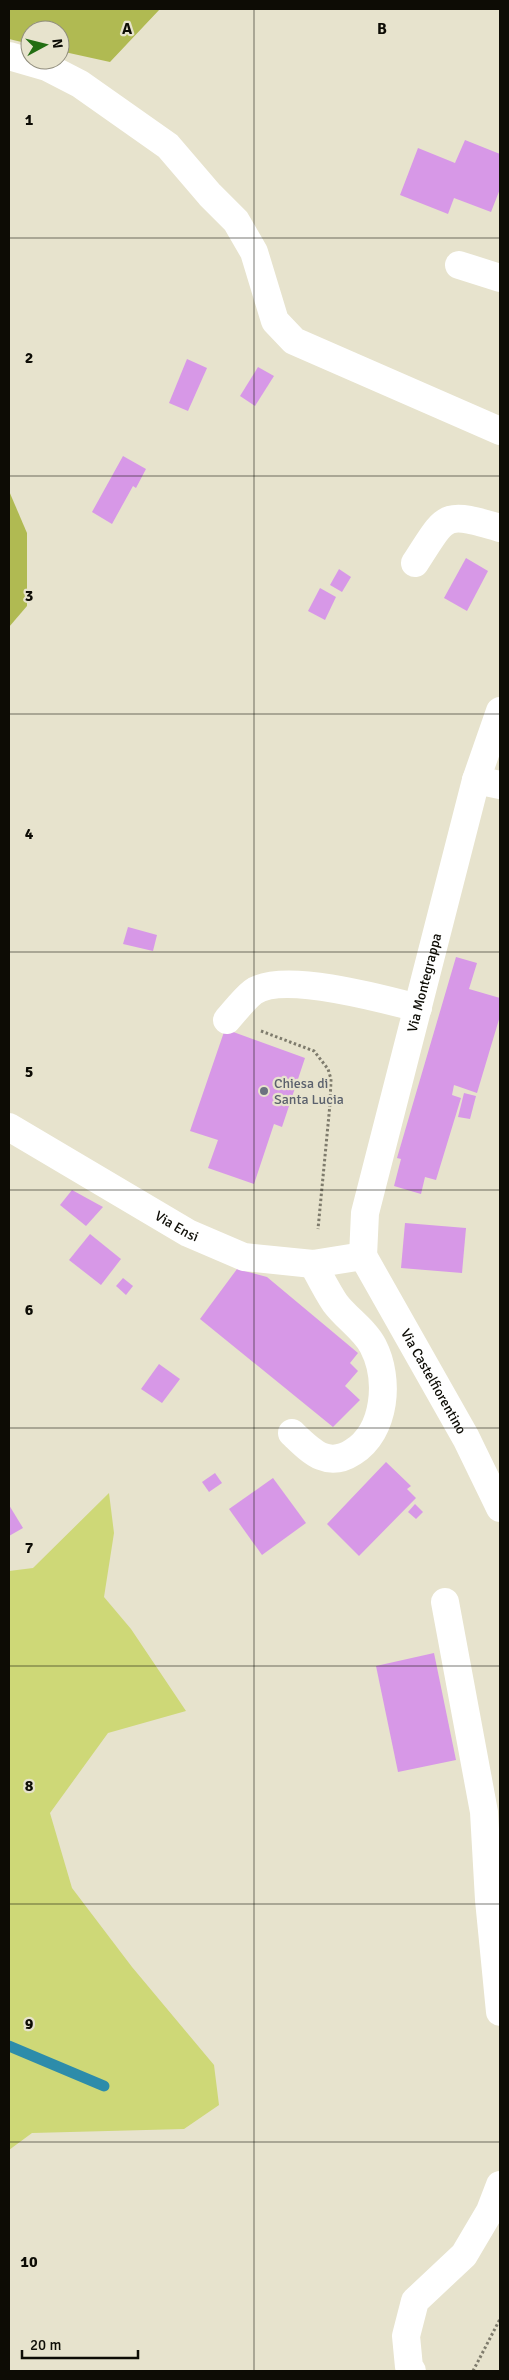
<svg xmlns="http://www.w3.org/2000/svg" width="509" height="2380" viewBox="0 0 509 2380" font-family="Signika,sans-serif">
  <rect width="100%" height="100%" fill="#e7e3cd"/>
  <path fill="#ced877" d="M109,1493L114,1533L104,1597L131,1629L186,1711L108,1733L50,1813L72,1888L132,1967L214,2065L219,2105L184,2129L32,2133L9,2150V1571L33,1568Z"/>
  <g fill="#b0ba52">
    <path d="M9,9H160L110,62L60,51V30H30V44L9,39Z"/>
    <path d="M9,491L27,533V606L9,627Z"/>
  </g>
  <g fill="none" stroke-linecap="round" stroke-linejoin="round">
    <path stroke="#2d8caa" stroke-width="11" d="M9,2046L104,2086"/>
  </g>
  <g fill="#d798e7">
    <path d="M465,140L500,154V189L491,212L454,198L448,214L400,195L418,148L455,163Z"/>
    <path d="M187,359L207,368L188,411L169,403Z"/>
    <path d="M258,367L274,376L255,406L240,396Z"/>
    <path d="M123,456L146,469L136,488L133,486L112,524L92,512Z"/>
    <path d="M466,558L488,571L467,611L444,598Z"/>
    <path d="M339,569L351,577L342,592L330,585Z"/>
    <path d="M320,588L336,597L325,620L308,611Z"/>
    <path d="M128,927L157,935L153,951L123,944Z"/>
    <path d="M456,957L477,963L469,989L500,998V1016L477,1093L454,1085L452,1095L461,1098L436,1180L425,1177L421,1194L394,1186L401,1159L397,1158Z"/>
    <path d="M225,1029L305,1058L282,1127L274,1124L254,1184L208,1168L218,1140L190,1131Z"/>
    <path d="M464,1093L476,1096L470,1119L458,1117Z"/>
    <path d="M72,1190L103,1207L86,1226L60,1205Z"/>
    <path d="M405,1223L466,1228L462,1273L401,1268Z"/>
    <path d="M90,1234L121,1259L101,1285L69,1260Z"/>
    <path d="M237,1269L267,1277L358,1353L350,1363L358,1371L345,1386L360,1400L333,1427L200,1319Z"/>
    <path d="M123,1278L133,1286L126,1295L116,1286Z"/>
    <path d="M159,1364L180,1379L162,1403L141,1389Z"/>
    <path d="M386,1462L411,1486L407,1489L416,1498L359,1556L327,1524Z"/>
    <path d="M215,1473L222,1483L209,1492L202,1482Z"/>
    <path d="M273,1478L306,1523L262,1555L229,1509Z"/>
    <path d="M415,1504L423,1512L416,1519L408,1512Z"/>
    <path d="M9,1505L23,1528L9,1536Z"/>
    <path d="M434,1653L456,1760L398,1772L376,1666Z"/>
  </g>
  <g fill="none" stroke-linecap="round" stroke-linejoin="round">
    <g stroke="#7e7b6c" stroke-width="3" stroke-dasharray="2.5 2.5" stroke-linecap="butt">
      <path d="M261,1031L314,1051L328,1069L331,1079L330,1104L318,1229"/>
      <path d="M473,2371L500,2319"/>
    </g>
    <g stroke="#fff" stroke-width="28">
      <path d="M9,56L47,67L80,84L168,146L210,195L236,221L254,252L275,321L294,341L500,431"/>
      <path d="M459,265L500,278"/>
      <path d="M415,563C447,514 442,511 500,528"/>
      <path d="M476,780L500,785"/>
      <path d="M227,1020C235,1011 244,999 253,992C282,971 384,999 418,1008"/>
      <path id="s1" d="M9,1127L188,1233L244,1257L313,1264L363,1256"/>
      <path id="s2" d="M363,1256L365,1213L476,780L500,711"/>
      <path id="s3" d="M363,1256L466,1438L500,1508"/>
      <path d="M292,1433C311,1451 327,1469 353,1452C386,1431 390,1379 373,1346C365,1330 346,1318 335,1303C327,1291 320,1277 313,1264"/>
      <path d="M445,1602L484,1812L489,1900L500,2012"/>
      <path d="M412,2371L409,2367L406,2336L415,2301L464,2255L490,2211L500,2185"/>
    </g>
  </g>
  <path fill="none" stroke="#0d0c05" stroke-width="1" stroke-opacity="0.55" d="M254,9V2371M9,238H500M9,476H500M9,714H500M9,952H500M9,1190H500M9,1428H500M9,1666H500M9,1904H500M9,2142H500"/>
  <circle fill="#6b7280" stroke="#e7e3cd" stroke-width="2" cx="264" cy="1091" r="5"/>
  <g text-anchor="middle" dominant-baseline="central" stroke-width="4.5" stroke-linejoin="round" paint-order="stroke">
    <g font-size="14" fill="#0d0c05" stroke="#e7e3cd">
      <text stroke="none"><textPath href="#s2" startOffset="281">Via Montegrappa</textPath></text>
      <text stroke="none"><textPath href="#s1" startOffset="195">Via Ensi</textPath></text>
      <text stroke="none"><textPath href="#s3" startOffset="144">Via Castelfiorentino</textPath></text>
    </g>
    <g font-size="14" fill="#5b616d" stroke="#e7e3cd" text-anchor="start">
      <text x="274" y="1083">Chiesa di<tspan x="274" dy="16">Santa Lucia</tspan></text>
    </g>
  </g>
  <g font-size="16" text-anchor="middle" font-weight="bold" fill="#0d0c05" stroke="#e7e3cd" stroke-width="4.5" stroke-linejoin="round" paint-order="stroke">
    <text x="127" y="34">A</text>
    <text x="382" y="34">B</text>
    <text x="29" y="125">1</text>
    <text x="29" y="363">2</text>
    <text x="29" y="601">3</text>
    <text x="29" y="839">4</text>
    <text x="29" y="1077">5</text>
    <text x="29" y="1315">6</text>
    <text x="29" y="1553">7</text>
    <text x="29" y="1791">8</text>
    <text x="29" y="2029">9</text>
    <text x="29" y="2267">10</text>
  </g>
  <rect width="509" height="2380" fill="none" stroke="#0d0c05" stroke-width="20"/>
  <g transform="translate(45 45) rotate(83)"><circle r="24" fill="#e7e3cd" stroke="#908d7d"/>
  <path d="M0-4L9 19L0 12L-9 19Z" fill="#226e12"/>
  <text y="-8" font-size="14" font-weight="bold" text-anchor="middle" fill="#0d0c05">N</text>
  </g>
  <path d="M22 2350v8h116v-8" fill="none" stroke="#0d0c05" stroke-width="2.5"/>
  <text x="30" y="2350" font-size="15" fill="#0d0c05" stroke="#e7e3cd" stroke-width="4" paint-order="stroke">20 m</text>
</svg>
